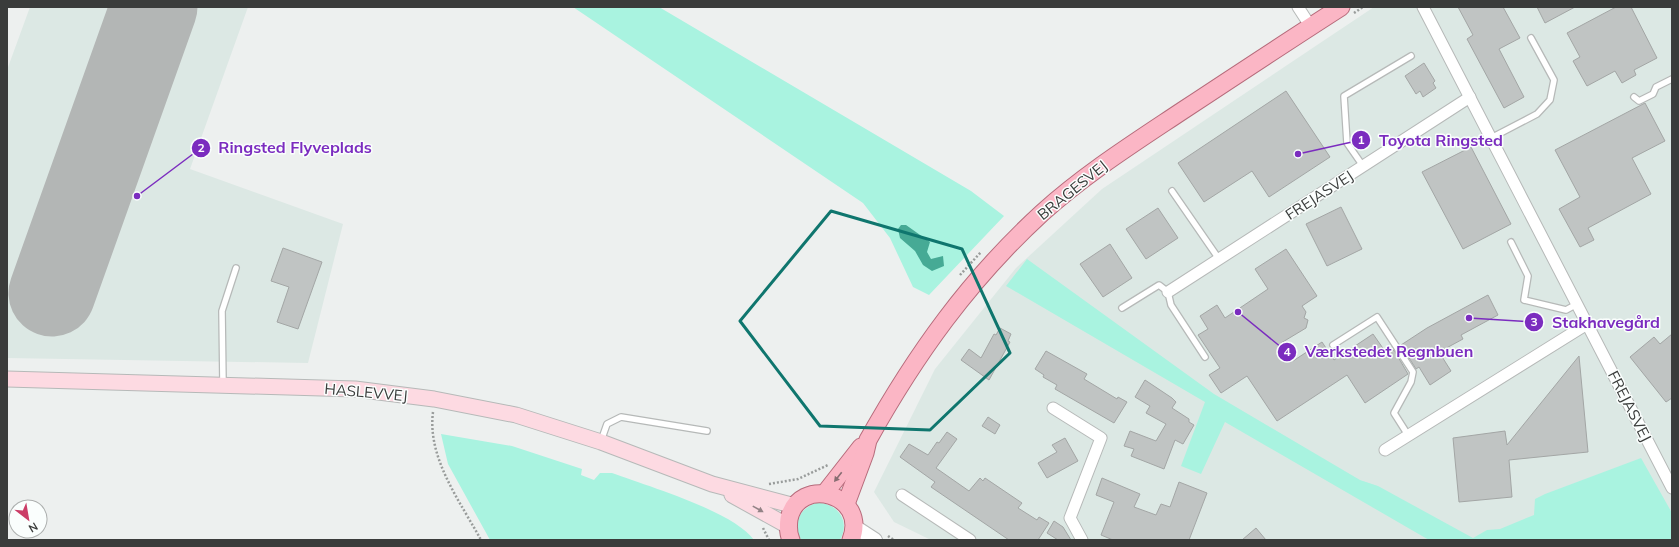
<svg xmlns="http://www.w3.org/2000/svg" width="1679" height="547" viewBox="0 0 1679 547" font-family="Mulish,sans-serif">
  <rect width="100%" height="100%" fill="#edf0ef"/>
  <g fill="#dce8e4">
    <path d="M30,7H248L190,169L343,224L308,363L7,358V70Z"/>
    <path d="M1374,7H1672V540H931L894,522L874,492L935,369L1016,268L1102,189Z"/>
  </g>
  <g fill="#a9f3e0">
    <path d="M573,7H659L971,191L1004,216L929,295L913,287L890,238L863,203Z"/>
    <path d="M1027,259L1214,394L1360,480L1378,486L1473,538L1487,530L1500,529L1534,515L1535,499L1545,494L1641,458L1672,513V540H1429L1225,422L1201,474L1181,466L1205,402L1006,286Z"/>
    <path d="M441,434L512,446L582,469L581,475L594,480L600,473H612C647,486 733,511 754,540H490L448,464Z"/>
    <path d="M816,503C837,502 851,521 840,540H801C792,524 799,509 816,503Z"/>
  </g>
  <path fill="#46aa95" d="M901,225H906L930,242L927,252L931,259L943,256L944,266L932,271L923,265L915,251L900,238L898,229Z"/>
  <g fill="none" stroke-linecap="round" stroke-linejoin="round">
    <path stroke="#b3b6b5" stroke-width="87" d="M52,293L154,7"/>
  </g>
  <g fill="#c0c4c3" stroke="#a3a6a5">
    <path d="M1458,7H1503L1520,38L1499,49L1524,97L1504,108L1467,39L1473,35Z"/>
    <path d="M1537,7H1575L1545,23Z"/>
    <path d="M1616,7H1631L1657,58L1634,70L1636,75L1622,83L1615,71L1587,86L1573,61L1580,57L1567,33Z"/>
    <path d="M1424,63L1435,81L1433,83L1436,88L1423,97L1420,91L1416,94L1405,76Z"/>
    <path d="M1286,91L1330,157L1269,197L1252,171L1204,202L1178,163Z"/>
    <path d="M1645,103L1665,141L1632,158L1651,194L1588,228L1594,240L1580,247L1559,209L1580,197L1555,150Z"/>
    <path d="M1471,147L1511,224L1463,249L1422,172Z"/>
    <path d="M1341,207L1362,249L1327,266L1306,224Z"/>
    <path d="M1158,208L1178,238L1146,259L1126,229Z"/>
    <path d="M1110,244L1132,278L1103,297L1080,264Z"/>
    <path d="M283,248L322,262L298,329L277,322L289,287L271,281Z"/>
    <path d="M1286,249L1317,296L1302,306L1306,312L1304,318L1308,320L1306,328L1281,343L1293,361L1322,342L1334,360L1373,334L1387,354L1394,350L1408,374L1365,403L1347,375L1277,421L1247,376L1221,393L1209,375L1220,368L1198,335L1208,329L1200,316L1217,305L1225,318L1268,289L1255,269Z"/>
    <path d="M1488,295L1498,315L1461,335L1463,339L1439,352L1451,371L1430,385L1419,367L1416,369L1401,345L1427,328Z"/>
    <path d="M1000,328L1011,334L1008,341L1010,342L989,380L961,360L969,349L981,358L994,334L996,335Z"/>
    <path d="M1672,334V398L1666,402L1630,357L1654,337L1660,344Z"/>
    <path d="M1046,351L1087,374L1084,379L1117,399L1118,397L1127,402L1114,423L1055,389L1057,385L1043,377L1044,375L1035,369Z"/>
    <path d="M1579,356L1588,452L1509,460L1512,497L1459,502L1453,438L1505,431L1507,445Z"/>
    <path d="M1145,380L1172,398L1176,402L1172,408L1189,419V422L1194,425L1183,444L1175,440L1164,469L1131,456L1134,449L1124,446L1130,431L1156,441L1166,424L1146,413L1150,406L1135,397Z"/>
    <path d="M988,417L1000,425L995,434L982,426Z"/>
    <path d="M947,432L957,439L936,468L969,491L980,478L983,481L985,478L1022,503L1018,508L1037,520L1039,517L1049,523L1038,540H1009L931,487L935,482L900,457L909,444L928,455L937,442L939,443Z"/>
    <path d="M1065,438L1078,461L1047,478L1038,463L1057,452L1052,445Z"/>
    <path d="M1102,478L1140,494L1134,507L1156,515L1161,504L1170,507L1179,482L1207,493L1189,540H1113L1101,535L1114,502L1096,495Z"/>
    <path d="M1054,521L1063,527L1071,540H1058L1047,533Z"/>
    <path d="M1256,528L1266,540H1242Z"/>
  </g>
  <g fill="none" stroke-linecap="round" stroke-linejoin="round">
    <defs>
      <g id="service">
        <path d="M1634,97L1639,101L1653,94L1656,87L1672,79"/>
        <path d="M1491,138L1537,114L1550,100L1554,80L1531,38"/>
        <path d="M1363,166L1347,143L1344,96L1411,56"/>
        <path d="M1172,191L1219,259"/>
        <path d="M1511,242L1528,276L1524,300L1566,310L1577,304"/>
        <path d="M1122,308L1159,285L1168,292L1171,305L1205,357"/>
        <path d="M1333,345L1377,317L1413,372L1411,382L1394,413L1408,435"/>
        <path d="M223,384L222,311L236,268"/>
        <path d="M601,441L607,424L621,417L707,431"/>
      </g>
      <g id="minor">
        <path d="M1298,7L1311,27"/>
        <path d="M1423,7L1672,488"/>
        <path d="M1168,292L1470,97"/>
        <path d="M1053,408L1101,438L1070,518L1082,540"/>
        <path d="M1385,450L1587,324"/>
        <path d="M902,495L970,540"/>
      </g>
      <path id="tertiary" d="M855,527L875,540"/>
      <g id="secondary">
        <path d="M7,379L355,389L434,399L516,415L601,442L712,484L795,506"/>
        <path d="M732,495L788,526"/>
      </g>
      <g id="primary">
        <path d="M825,493L861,447"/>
        <path d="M846,504L865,453L868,440C916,354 969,280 1042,213C1085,174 1134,143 1182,111C1235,76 1288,41 1341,7"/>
        <path d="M791,540C788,533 788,526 789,519C798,475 869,493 851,540"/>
      </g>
    </defs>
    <use href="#service" stroke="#b6b9b8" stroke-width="8"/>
    <use href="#minor" stroke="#b6b9b8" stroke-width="13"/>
    <use href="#tertiary" stroke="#b6b9b8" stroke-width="16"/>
    <use href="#secondary" stroke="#b6b9b8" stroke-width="17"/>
    <use href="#primary" stroke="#b66b7b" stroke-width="19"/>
    <g stroke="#999c9b" stroke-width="2.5" stroke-dasharray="2 2" stroke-linecap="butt">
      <path d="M1354,13L1363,7"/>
      <path d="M960,275L981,252"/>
      <path d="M433,412C427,458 460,501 481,540"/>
      <path d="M769,484L798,479L828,465"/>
      <path d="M763,528L769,540"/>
      <path d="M888,536L894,540"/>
    </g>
    <use href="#service" stroke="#fff" stroke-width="5.5"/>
    <use href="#minor" stroke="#fff" stroke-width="11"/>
    <use href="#tertiary" stroke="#fff" stroke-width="14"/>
    <use href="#secondary" stroke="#fddae2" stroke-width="15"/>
    <use href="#primary" stroke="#fbb6c5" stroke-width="17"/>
  </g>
  <defs><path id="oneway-solid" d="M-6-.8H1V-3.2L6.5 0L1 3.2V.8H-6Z"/></defs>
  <use fill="#876d72" href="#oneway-solid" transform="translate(838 477) rotate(128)"/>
  <use fill="#928386" href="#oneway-solid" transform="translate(758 509) rotate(29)"/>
  <path fill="none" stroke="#0f766e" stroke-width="3" stroke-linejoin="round" d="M831,211L962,249L1010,353L930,430L820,426L740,321Z"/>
  <g text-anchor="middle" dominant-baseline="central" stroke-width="3" stroke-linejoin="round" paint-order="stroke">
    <g font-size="15" fill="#3a3c3b" stroke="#fafefd">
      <text transform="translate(1072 190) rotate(-39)">BRAGESVEJ</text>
      <text transform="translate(1319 195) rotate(-33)">FREJASVEJ</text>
      <text transform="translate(366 392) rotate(5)">HASLEVVEJ</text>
      <text transform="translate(1630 406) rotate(63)">FREJASVEJ</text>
    </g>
  </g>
  <path fill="none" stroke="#7b2cbf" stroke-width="1.5" d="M1298 154L1361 140M137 196L201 148M1469 318L1534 322M1238 312L1287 352"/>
  <g fill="#7b2cbf" stroke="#fafefd" stroke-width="1.5">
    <circle cx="1298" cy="154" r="4"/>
    <circle cx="137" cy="196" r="4"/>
    <circle cx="1469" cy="318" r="4"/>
    <circle cx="1238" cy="312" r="4"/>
    <circle cx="1361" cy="140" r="10"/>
    <circle cx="201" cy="148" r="10"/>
    <circle cx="1534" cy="322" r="10"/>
    <circle cx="1287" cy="352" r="10"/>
  </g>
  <g font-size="12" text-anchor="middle" font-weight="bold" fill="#fff">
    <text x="1361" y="144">1</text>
    <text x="201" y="152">2</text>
    <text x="1534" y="326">3</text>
    <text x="1287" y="356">4</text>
  </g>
  <g font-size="16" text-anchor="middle" font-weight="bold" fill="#7b2cbf" stroke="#fafefd" stroke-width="3" stroke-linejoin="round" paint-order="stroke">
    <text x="1441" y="146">Toyota Ringsted</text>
    <text x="295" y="153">Ringsted Flyveplads</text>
    <text x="1606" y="328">Stakhavegård</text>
    <text x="1389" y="357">Værkstedet Regnbuen</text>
  </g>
  <rect width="1679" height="547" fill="none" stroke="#3a3c3b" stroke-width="16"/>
  <g transform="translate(28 519) rotate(149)"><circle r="19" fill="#fafefd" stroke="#adb0af"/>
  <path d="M0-3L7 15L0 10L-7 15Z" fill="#cb3d67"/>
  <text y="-6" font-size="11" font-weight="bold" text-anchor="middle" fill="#3a3c3b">N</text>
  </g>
</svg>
